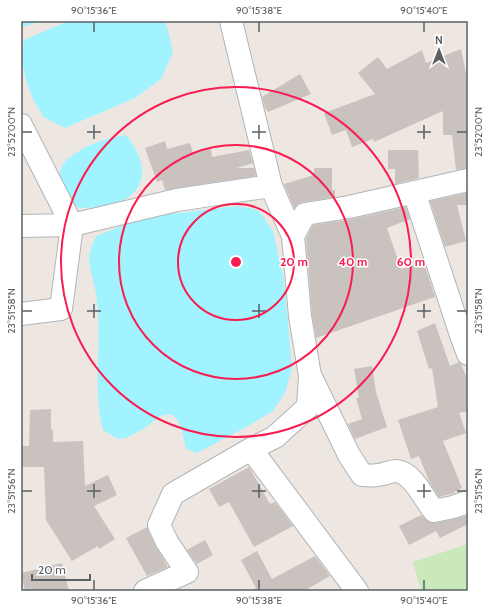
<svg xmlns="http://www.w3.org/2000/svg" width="489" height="612" viewBox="0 0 489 612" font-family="Cabin,sans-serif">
  <rect width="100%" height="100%" fill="#eee7e1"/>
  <path fill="#c9e9bb" d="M468,544V591H421L413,562Z"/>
  <g fill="#a1f3ff">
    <path d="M21,21H40L30,25L21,27Z"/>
    <path d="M68,21H164L167,27L173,52L161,79L135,98L65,128L43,117L33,99L27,84L21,57L24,40Z"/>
    <path d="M126,135C152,167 148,198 104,206C97,207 83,209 77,207C69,205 64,197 62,189C60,182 58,174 62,166C63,163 66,161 68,159C86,144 104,139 126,135Z"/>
    <path d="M237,206L258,210L273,231L283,276L287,313L292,368L285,393L273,411L250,425L197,453L186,449C183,436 182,423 172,414L160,416L145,428L126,438L118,439L103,430C92,388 102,344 97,301C96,286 89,271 89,256C90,249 94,242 96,236L132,222L156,216Z"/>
  </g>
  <g fill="#c9c2be">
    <path d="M461,49L468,83V168L456,170L452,135H443V111L374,142L373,139L352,147L346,130L332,135L324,113L375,94L358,73L378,57L387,69L422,50L426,63Z"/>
    <path d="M300,74L311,94L268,112L265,108L262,97Z"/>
    <path d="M165,141L167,149L190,143L193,153L211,149L212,157L249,150L253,163L237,168H254L256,176L165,190L162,180L157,182L145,148Z"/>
    <path d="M388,150H418L419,178L395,184V169H388Z"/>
    <path d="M314,168H332V190H335V197L303,202L298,204L294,208L284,184L314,175Z"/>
    <path d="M468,193V205H457L466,241L445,247L430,201Z"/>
    <path d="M406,207L410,219L387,228L401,269L424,263L435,297L316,338L312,314L306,239L313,225L352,219Z"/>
    <path d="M435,323L450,366L459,362L461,364L468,381V411L459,413L466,433L443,441L462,488L454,492L455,493L439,497L429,481L419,456L411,459L398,420L438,407L432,368L429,369L417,331Z"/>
    <path d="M372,366L376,392L387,427L355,439L348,424L362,419L356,398H359L354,369Z"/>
    <path d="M51,409V430L53,429V442L83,441L85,486L108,475L117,495L94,506L115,539L99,549L98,546L72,561L46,520L44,467H21V446H29L30,410Z"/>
    <path d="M249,467L270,504L275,502L293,526L254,547L229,502L219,507L209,489Z"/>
    <path d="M421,515L429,522L436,523L466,516L468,520V524L440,538L436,531L409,545L399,526Z"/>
    <path d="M147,527L156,547L168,567L147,576L126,538Z"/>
    <path d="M205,540L213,555L197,564L187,550Z"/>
    <path d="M257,551L272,579L315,556L330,576L304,591H251L256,588L241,560Z"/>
    <path d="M62,563L69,591H25L21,573Z"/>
  </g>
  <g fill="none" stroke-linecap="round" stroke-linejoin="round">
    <defs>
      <g id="minor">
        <path d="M231,21L271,186"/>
        <path d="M21,125L72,225L21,226"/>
        <path d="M414,192L462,338L468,354"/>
        <path d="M21,314L61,309L72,225L177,200L271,186L293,236"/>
        <path d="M311,377L349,455L362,475C367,475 372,476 377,475C383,475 390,471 396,471C413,472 424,499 434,511L453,507L468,502"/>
        <path d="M251,449L357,591"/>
        <path d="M145,591L187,572L167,542L159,525L173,494L251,449L275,437L308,407L310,376L300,316L293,236L305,214L349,207L468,180"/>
      </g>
    </defs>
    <use href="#minor" stroke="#afb5b8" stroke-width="24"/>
    <use href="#minor" stroke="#fff" stroke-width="22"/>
  </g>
  <path fill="none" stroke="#5a6164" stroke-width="1.5" d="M94,22V32M259,22V32M424,22V32M94,125V139M259,125V139M424,125V139M22,132H32M87,132H101M252,132H266M417,132H431M457,132H467M94,304V318M259,304V318M424,304V318M22,311H32M87,311H101M252,311H266M417,311H431M457,311H467M94,484V498M259,484V498M424,484V498M22,491H32M87,491H101M252,491H266M417,491H431M457,491H467M94,580V590M259,580V590M424,580V590"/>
  <g fill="none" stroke="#f91d50" stroke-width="2">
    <circle cx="236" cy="262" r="58"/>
    <circle cx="236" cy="262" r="117"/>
    <circle cx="236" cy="262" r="175"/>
  </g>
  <circle cx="236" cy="262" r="6" fill="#f91d50" stroke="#fff" stroke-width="2"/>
  <g font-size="12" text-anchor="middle" font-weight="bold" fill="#f91d50" stroke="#fff" stroke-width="3" stroke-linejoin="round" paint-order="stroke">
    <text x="294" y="266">20 m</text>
    <text x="353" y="266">40 m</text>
    <text x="411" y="266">60 m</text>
  </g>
  <rect width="489" height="612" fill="none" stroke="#ffffff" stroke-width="44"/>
  <g transform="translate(439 50)" stroke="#ffffff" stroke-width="3" paint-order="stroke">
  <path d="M0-3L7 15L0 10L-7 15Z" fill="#5a6164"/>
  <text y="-6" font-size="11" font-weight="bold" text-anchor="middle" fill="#5a6164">N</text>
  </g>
  <path d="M32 574v6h58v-6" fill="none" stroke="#5a6164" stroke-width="2"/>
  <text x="38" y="574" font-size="12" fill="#5a6164" stroke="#ffffff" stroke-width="3" paint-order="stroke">20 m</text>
  <rect x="22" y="22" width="445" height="568" fill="none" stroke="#5a6164" stroke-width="1.5"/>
  <g font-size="10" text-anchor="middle" fill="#5a6164">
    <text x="94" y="14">90°15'36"E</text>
    <text x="259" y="14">90°15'38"E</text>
    <text x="424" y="14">90°15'40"E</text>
    <text transform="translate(11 132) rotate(-90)" y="4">23°52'00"N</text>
    <text transform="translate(478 132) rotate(-90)" y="4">23°52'00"N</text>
    <text transform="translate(11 311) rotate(-90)" y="4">23°51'58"N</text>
    <text transform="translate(478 311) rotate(-90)" y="4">23°51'58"N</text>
    <text transform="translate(11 491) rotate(-90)" y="4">23°51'56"N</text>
    <text transform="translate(478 491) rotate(-90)" y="4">23°51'56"N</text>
    <text x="94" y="604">90°15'36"E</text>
    <text x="259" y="604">90°15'38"E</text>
    <text x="424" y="604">90°15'40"E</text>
  </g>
</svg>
